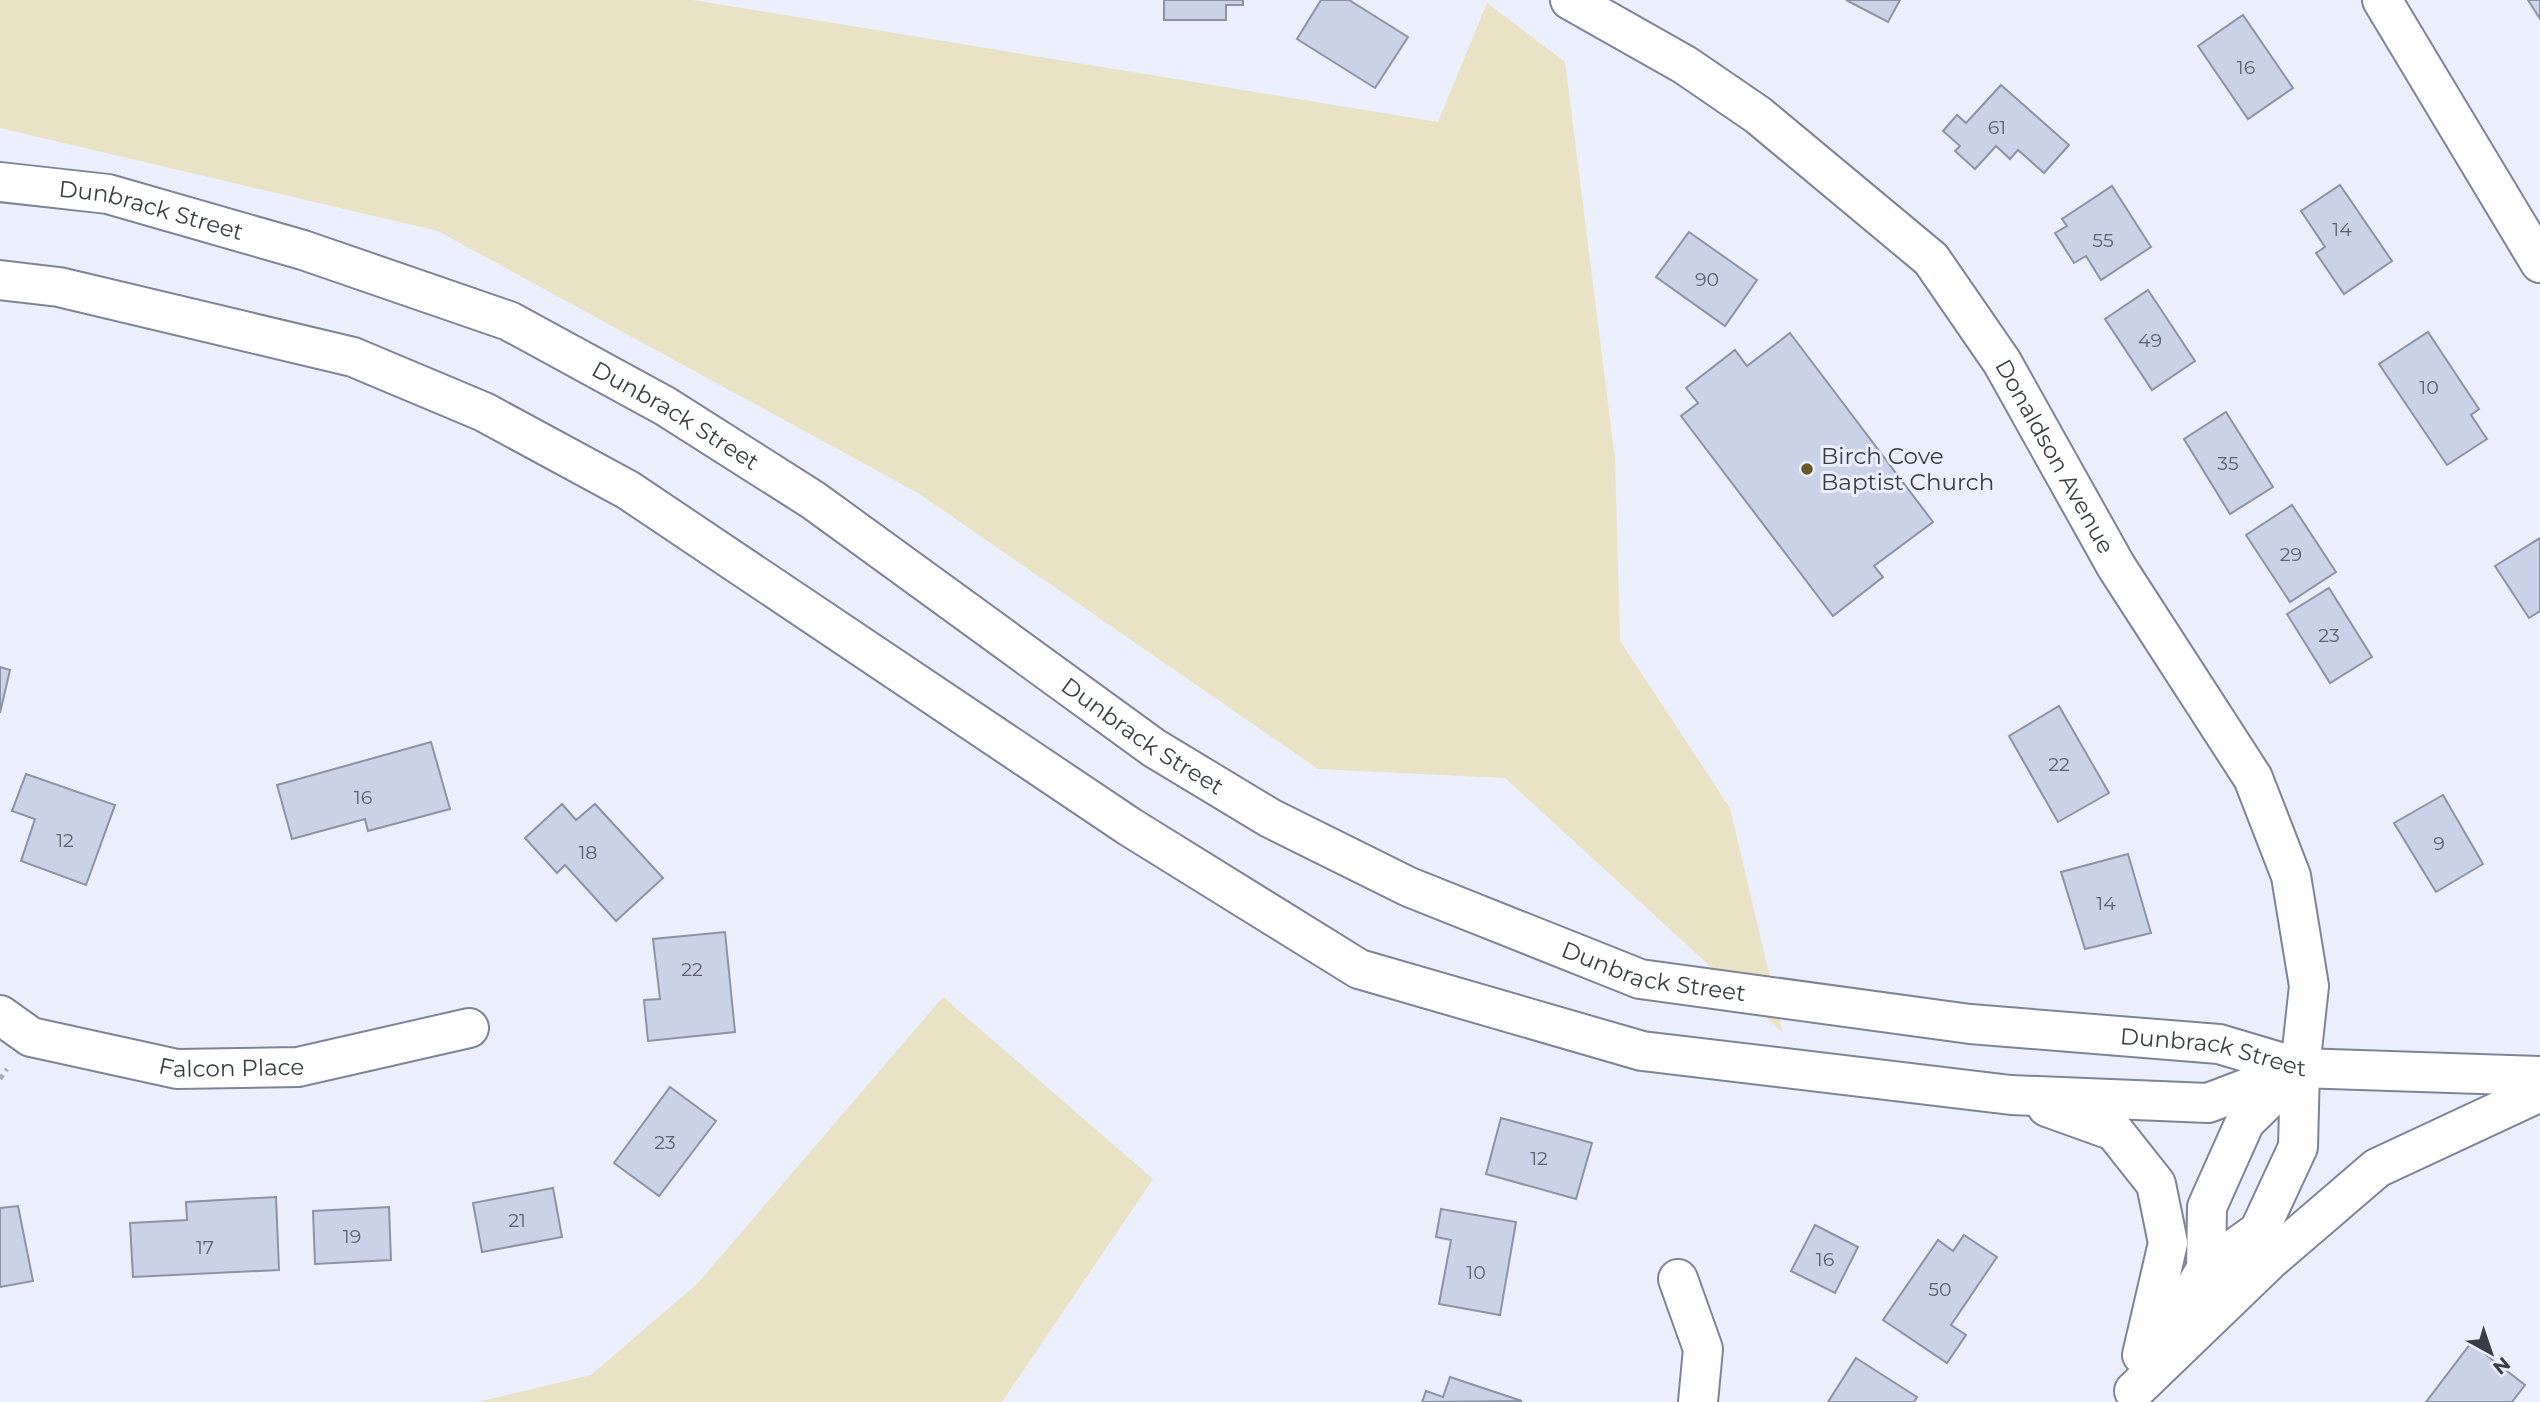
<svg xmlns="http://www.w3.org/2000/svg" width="2540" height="1402" viewBox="0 0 2540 1402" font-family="Montserrat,sans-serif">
  <rect width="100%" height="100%" fill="#ebeffc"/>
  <g fill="#e9e2c5">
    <path d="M0,0H693L1438,122L1487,3L1565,62L1615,459L1620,641L1730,808L1783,1033L1505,778L1318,769L918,493L438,231L0,128Z"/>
    <path d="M943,997L1153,1179L1002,1402H478L591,1375L698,1283Z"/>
  </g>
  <g fill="#cad2e7" stroke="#8c93a6" stroke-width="2">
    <path d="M1164,0H1243V5H1226V20H1164Z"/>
    <path d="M1321,0H1349L1408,37L1375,88L1297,39Z"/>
    <path d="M1846,0H1900L1888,22Z"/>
    <path d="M2528,0H2540V19Z"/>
    <path d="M2243,15L2293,88L2248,119L2198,46Z"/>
    <path d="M2001,85L2069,145L2044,173L2018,150L2010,159L1996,146L1975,169L1955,151L1960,146L1943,131L1957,115L1966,123Z"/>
    <path d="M2340,185L2392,261L2344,294L2316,253L2325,247L2301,211Z"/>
    <path d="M2112,186L2151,247L2101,280L2086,256L2074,263L2055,233L2067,226L2062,219Z"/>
    <path d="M1689,232L1757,280L1725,326L1656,277Z"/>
    <path d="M2148,290L2195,361L2152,390L2105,319Z"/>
    <path d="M2428,332L2479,409L2471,415L2487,439L2447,465L2379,364Z"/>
    <path d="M1790,333L1933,522L1874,566L1883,577L1833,616L1681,416L1698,403L1686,388L1735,350L1747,366Z"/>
    <path d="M2226,412L2273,487L2230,514L2184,439Z"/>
    <path d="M2292,505L2336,572L2290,602L2246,535Z"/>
    <path d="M2540,538V611L2529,618L2495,566Z"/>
    <path d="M2329,588L2372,657L2330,683L2287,614Z"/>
    <path d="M0,667L10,670L0,713Z"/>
    <path d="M2059,706L2109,793L2058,822L2009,736Z"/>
    <path d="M431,742L450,809L368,831L365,819L292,839L277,785Z"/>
    <path d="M26,774L115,805L86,885L21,861L35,819L12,811Z"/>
    <path d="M2443,795L2483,864L2436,892L2394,823Z"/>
    <path d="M562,804L576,820L595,804L663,878L616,921L565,865L557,873L525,838Z"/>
    <path d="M2128,854L2151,933L2085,949L2061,872Z"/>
    <path d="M725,932L735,1032L648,1041L644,1000L660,999L653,939Z"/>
    <path d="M670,1087L716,1121L659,1196L614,1163Z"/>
    <path d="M1501,1118L1592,1143L1576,1199L1486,1174Z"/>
    <path d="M553,1188L562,1237L482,1252L473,1203Z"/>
    <path d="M276,1197L279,1270L133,1277L130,1223L187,1220L186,1202Z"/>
    <path d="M18,1206L33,1281L0,1287V1208Z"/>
    <path d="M389,1207L391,1260L315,1264L313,1211Z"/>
    <path d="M1441,1209L1516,1222L1500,1315L1439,1304L1451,1240L1436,1237Z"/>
    <path d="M1815,1225L1858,1247L1835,1293L1791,1271Z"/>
    <path d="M1964,1235L1997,1257L1951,1325L1966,1335L1947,1363L1883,1320L1938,1240L1953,1251Z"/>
    <path d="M2471,1343L2525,1385L2512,1402H2426Z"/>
    <path d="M1856,1358L1917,1397L1914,1402H1828Z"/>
    <path d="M1450,1377L1522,1401L1422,1402L1426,1391L1443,1397Z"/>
  </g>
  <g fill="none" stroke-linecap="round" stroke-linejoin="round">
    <defs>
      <g id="minor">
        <path id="s1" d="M1570,0L1685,65L1758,115L1931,259L2002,362L2116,566L2253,778L2291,876L2309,986L2300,1068"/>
        <path d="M2382,0L2540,263"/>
        <path id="s2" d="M0,1015L31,1037L177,1069L298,1067L469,1028"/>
        <path d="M1678,1279L1703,1349L1698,1402"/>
      </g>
      <g id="secondary">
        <path id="s3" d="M0,182L108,194L303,250L509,321L665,406L813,500L1154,748L1270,818L1409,887L1640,979L1970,1024L2219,1044L2300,1068L2540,1076"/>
        <path d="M0,280L59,287L353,357L484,412L628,490L1130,827L1359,969L1642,1051L2011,1095L2208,1103L2300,1068"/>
        <path d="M2047,1107L2114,1131L2156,1184L2168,1243L2142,1355"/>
        <path d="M2206,1269L2207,1207L2245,1122L2291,1077"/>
        <path d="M2158,1350L2206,1269L2259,1231L2298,1147L2300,1068"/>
        <path d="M2134,1391L2271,1259L2377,1168L2540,1092"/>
      </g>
    </defs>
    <use href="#minor" stroke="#7d8497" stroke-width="42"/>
    <use href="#secondary" stroke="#7d8497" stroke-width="42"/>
    <path stroke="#a9acb7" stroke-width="4.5" stroke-dasharray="5 5" stroke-linecap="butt" d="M0,1079L7,1069"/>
    <use href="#minor" stroke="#fff" stroke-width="38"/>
    <use href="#secondary" stroke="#fff" stroke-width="38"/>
  </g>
  <circle fill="#675a27" stroke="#ebeffc" stroke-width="2.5" cx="1807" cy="469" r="7"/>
  <g text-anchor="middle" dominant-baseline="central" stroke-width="6" stroke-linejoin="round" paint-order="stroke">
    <g font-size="19" fill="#5e626e">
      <text x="2246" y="67">16</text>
      <text x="1997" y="127">61</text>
      <text x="2342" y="229">14</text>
      <text x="2103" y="240">55</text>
      <text x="1707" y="279">90</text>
      <text x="2150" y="340">49</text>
      <text x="2429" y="387">10</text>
      <text x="2228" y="463">35</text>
      <text x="2291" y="554">29</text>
      <text x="2329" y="635">23</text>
      <text x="2059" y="764">22</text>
      <text x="363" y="797">16</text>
      <text x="65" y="840">12</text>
      <text x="2439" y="843">9</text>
      <text x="588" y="852">18</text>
      <text x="2106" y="903">14</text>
      <text x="692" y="969">22</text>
      <text x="665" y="1142">23</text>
      <text x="1539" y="1158">12</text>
      <text x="517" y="1220">21</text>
      <text x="352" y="1236">19</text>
      <text x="205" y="1247">17</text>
      <text x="1825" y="1259">16</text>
      <text x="1476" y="1272">10</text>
      <text x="1940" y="1289">50</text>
    </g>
    <g font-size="23" fill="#3a3d45" stroke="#ebeffc">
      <text stroke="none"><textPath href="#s3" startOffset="154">Dunbrack Street</textPath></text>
      <text stroke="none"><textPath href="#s3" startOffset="721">Dunbrack Street</textPath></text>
      <text stroke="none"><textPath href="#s1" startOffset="679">Donaldson Avenue</textPath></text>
      <text stroke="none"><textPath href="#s3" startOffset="1288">Dunbrack Street</textPath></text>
      <text stroke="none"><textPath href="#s3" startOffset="1855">Dunbrack Street</textPath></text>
      <text stroke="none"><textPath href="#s3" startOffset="2422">Dunbrack Street</textPath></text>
      <text stroke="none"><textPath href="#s2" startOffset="242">Falcon Place</textPath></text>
    </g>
    <g font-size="23" fill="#3a3d45" stroke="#ebeffc" text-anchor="start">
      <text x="1821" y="456">Birch Cove<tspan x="1821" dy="26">Baptist Church</tspan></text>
    </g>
  </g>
  <g transform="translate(2491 1353) rotate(140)" stroke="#ebeffc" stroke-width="5" paint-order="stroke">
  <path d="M0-5L12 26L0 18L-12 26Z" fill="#3a3d45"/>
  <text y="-10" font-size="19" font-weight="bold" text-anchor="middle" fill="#3a3d45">N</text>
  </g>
</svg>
